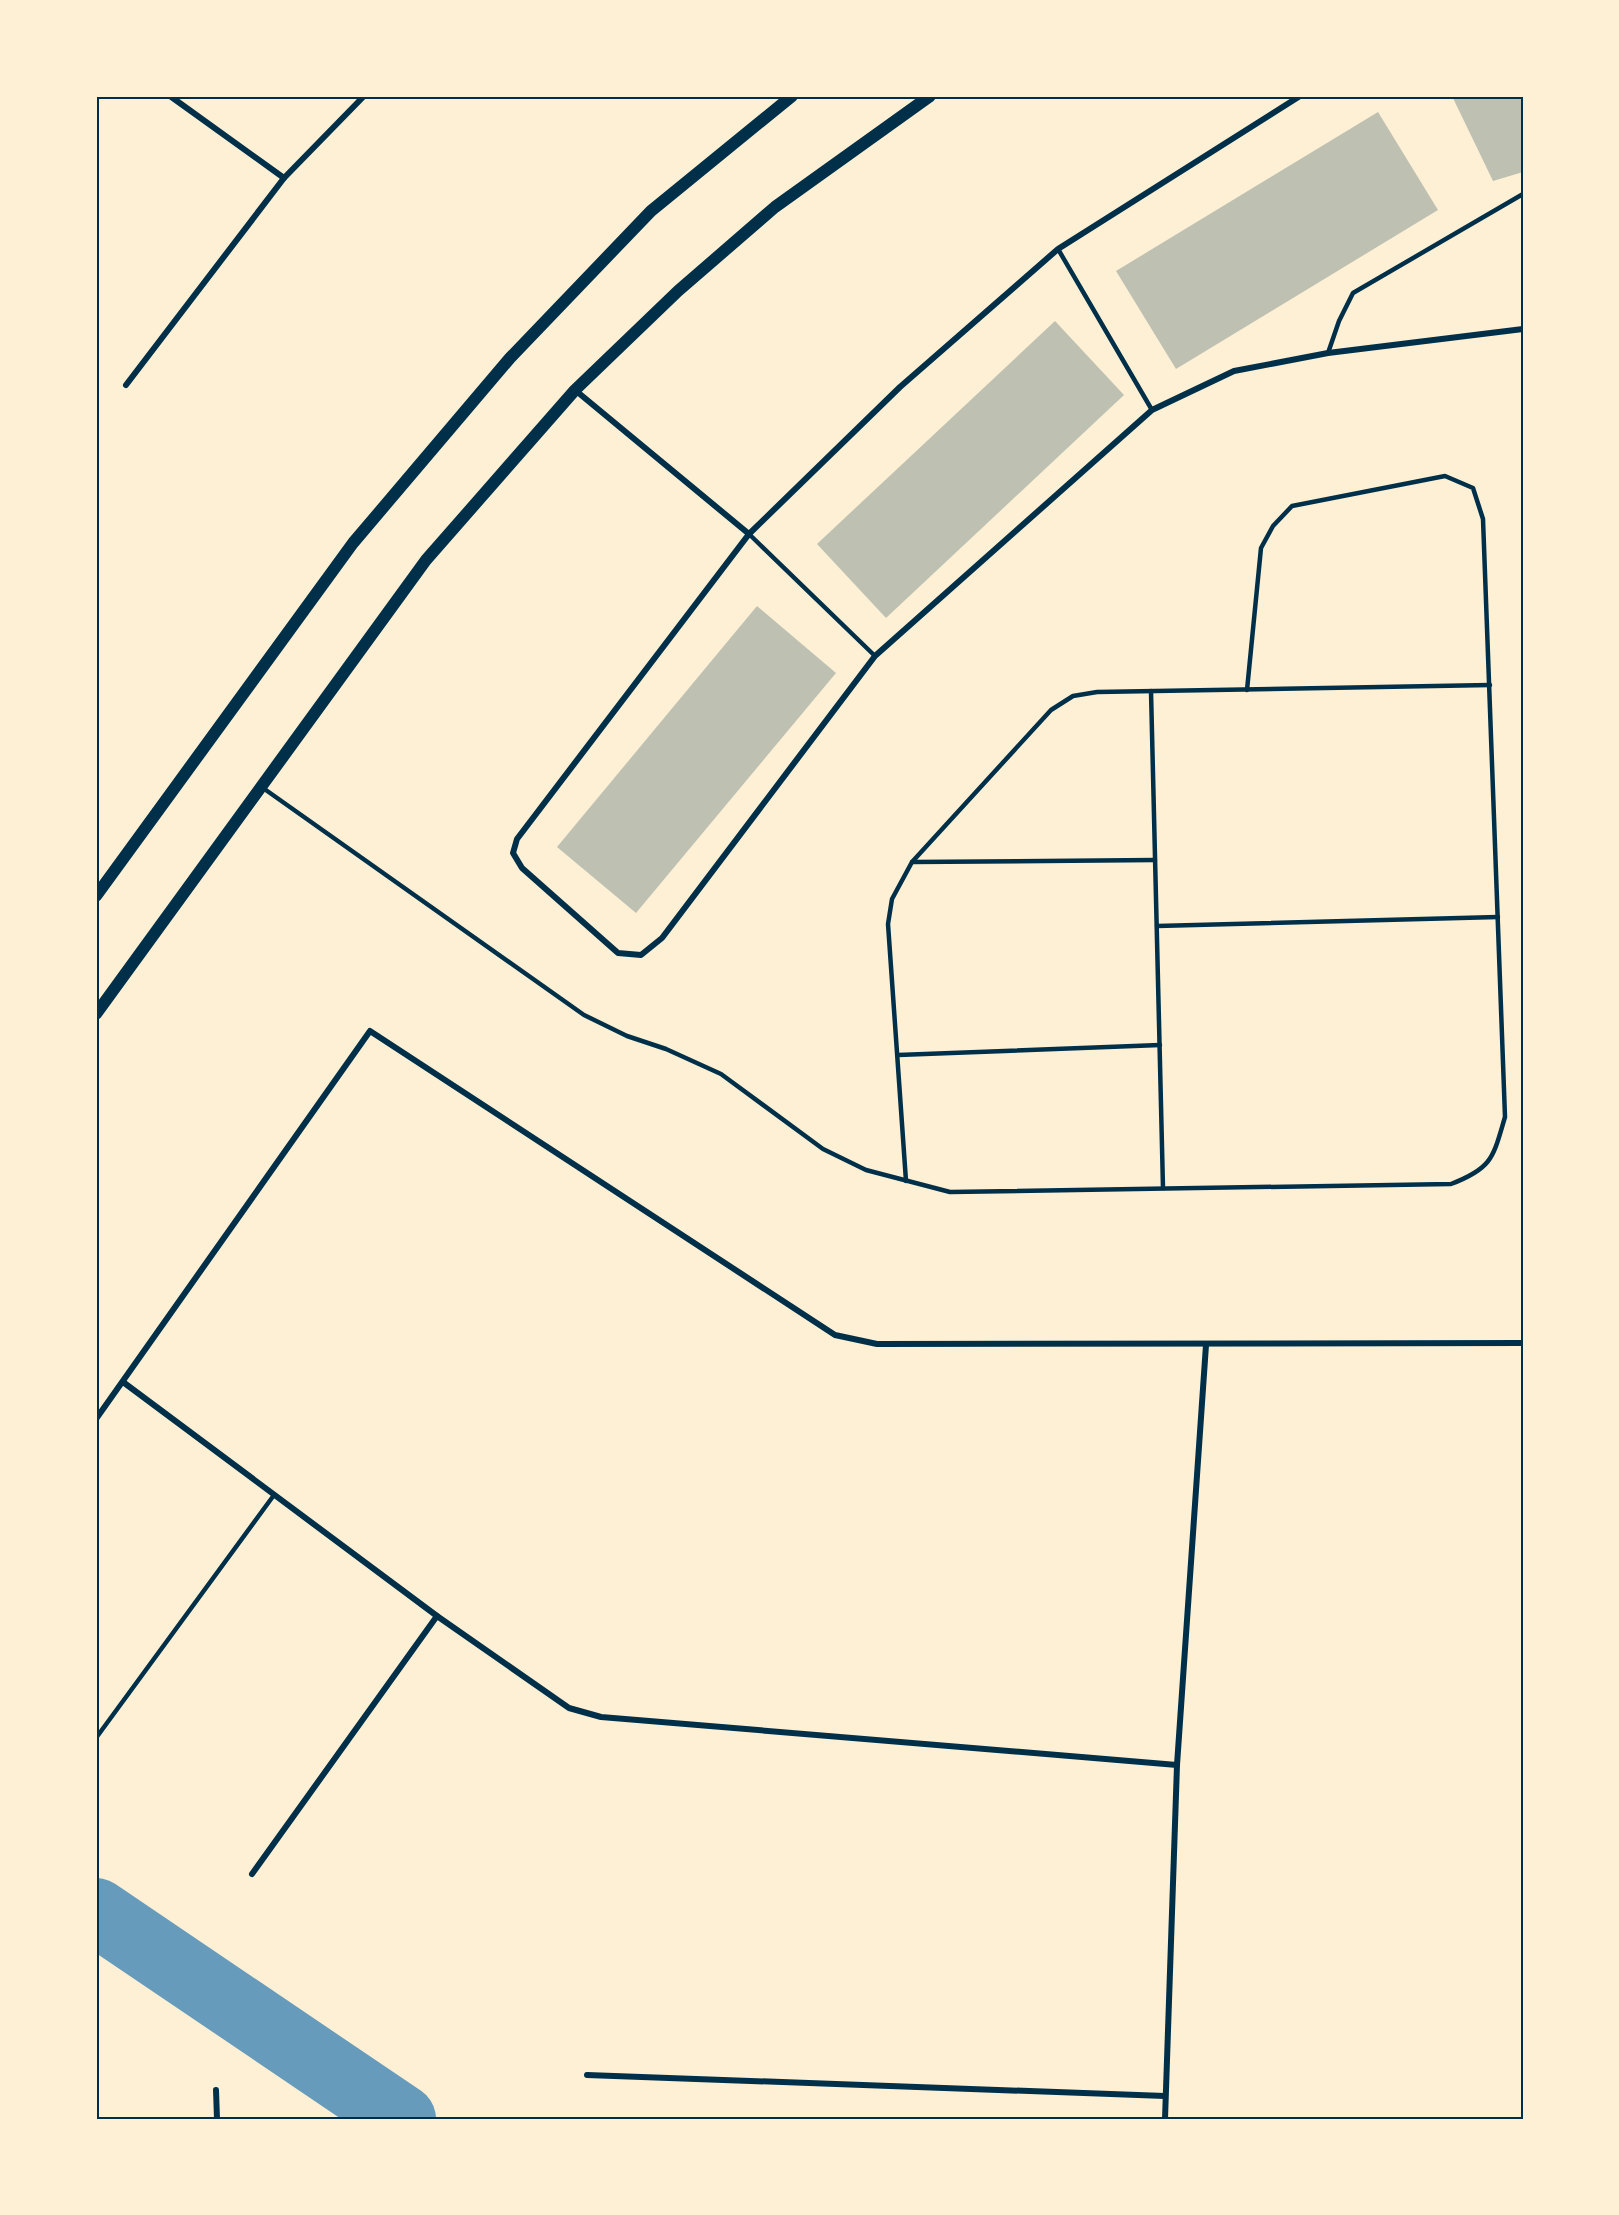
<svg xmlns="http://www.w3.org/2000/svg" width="1619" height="2215" viewBox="0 0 1619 2215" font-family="Cabin,sans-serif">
  <rect width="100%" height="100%" fill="#fdf0d5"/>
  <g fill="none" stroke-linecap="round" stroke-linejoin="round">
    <path stroke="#669bbc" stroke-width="68" d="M96,1912L402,2119"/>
  </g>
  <g fill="#bec0b2">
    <path d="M1452,96H1523V172L1493,181Z"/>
    <path d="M1378,112L1438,210L1176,369L1116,271Z"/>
    <path d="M1055,321L1124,395L886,618L817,544Z"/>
    <path d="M757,606L836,673L636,913L557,847Z"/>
  </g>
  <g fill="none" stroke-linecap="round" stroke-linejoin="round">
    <g stroke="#003049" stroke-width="4.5">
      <path d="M1058,249L1152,410"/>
      <path d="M1328,353L1339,321L1353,293L1523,194"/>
      <path d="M749,534L875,656"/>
      <path d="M1151,691L1163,1188"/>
      <path d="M263,788L584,1015L627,1036L666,1049L721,1074L823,1149L866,1170L950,1192L1451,1184C1493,1168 1493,1157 1505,1117L1483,519L1473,488L1445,476L1292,506L1273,526L1261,548L1247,690"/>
      <path d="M912,862L1155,860"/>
      <path d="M1157,926L1498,917"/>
      <path d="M898,1055L1160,1045"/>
      <path d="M906,1181L888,924L892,899L912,862L1051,710L1073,696L1097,692L1490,685"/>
      <path d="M96,1738L274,1495"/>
    </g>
    <g stroke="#003049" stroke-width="6">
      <path d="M170,96L284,178"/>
      <path d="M1300,96L1058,249L900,387L749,534L517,839L513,853L522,868L618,953L641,955L662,938L875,656L1152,410L1234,371L1328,353L1523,329"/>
      <path d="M126,385L284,178L364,96"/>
      <path d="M575,390L749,534"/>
      <path d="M123,1382L437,1616L569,1708L601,1717L1177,1765"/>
      <path d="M96,1419L370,1031L835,1335L877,1344L1523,1343"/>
      <path d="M252,1874L437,1616"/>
      <path d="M587,2075L1165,2096"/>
      <path d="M216,2090L217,2119"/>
      <path d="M1165,2119L1177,1765L1206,1345"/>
    </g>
    <g stroke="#003049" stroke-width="12">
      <path d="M96,896L353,543L510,358L651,211L792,96"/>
      <path d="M96,1014L426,560L575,390L678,291L775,207L930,96"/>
    </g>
  </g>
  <rect width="1619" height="2215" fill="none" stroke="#fdf0d5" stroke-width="195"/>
  <rect x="98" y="98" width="1424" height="2020" fill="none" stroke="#003049" stroke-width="2"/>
</svg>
